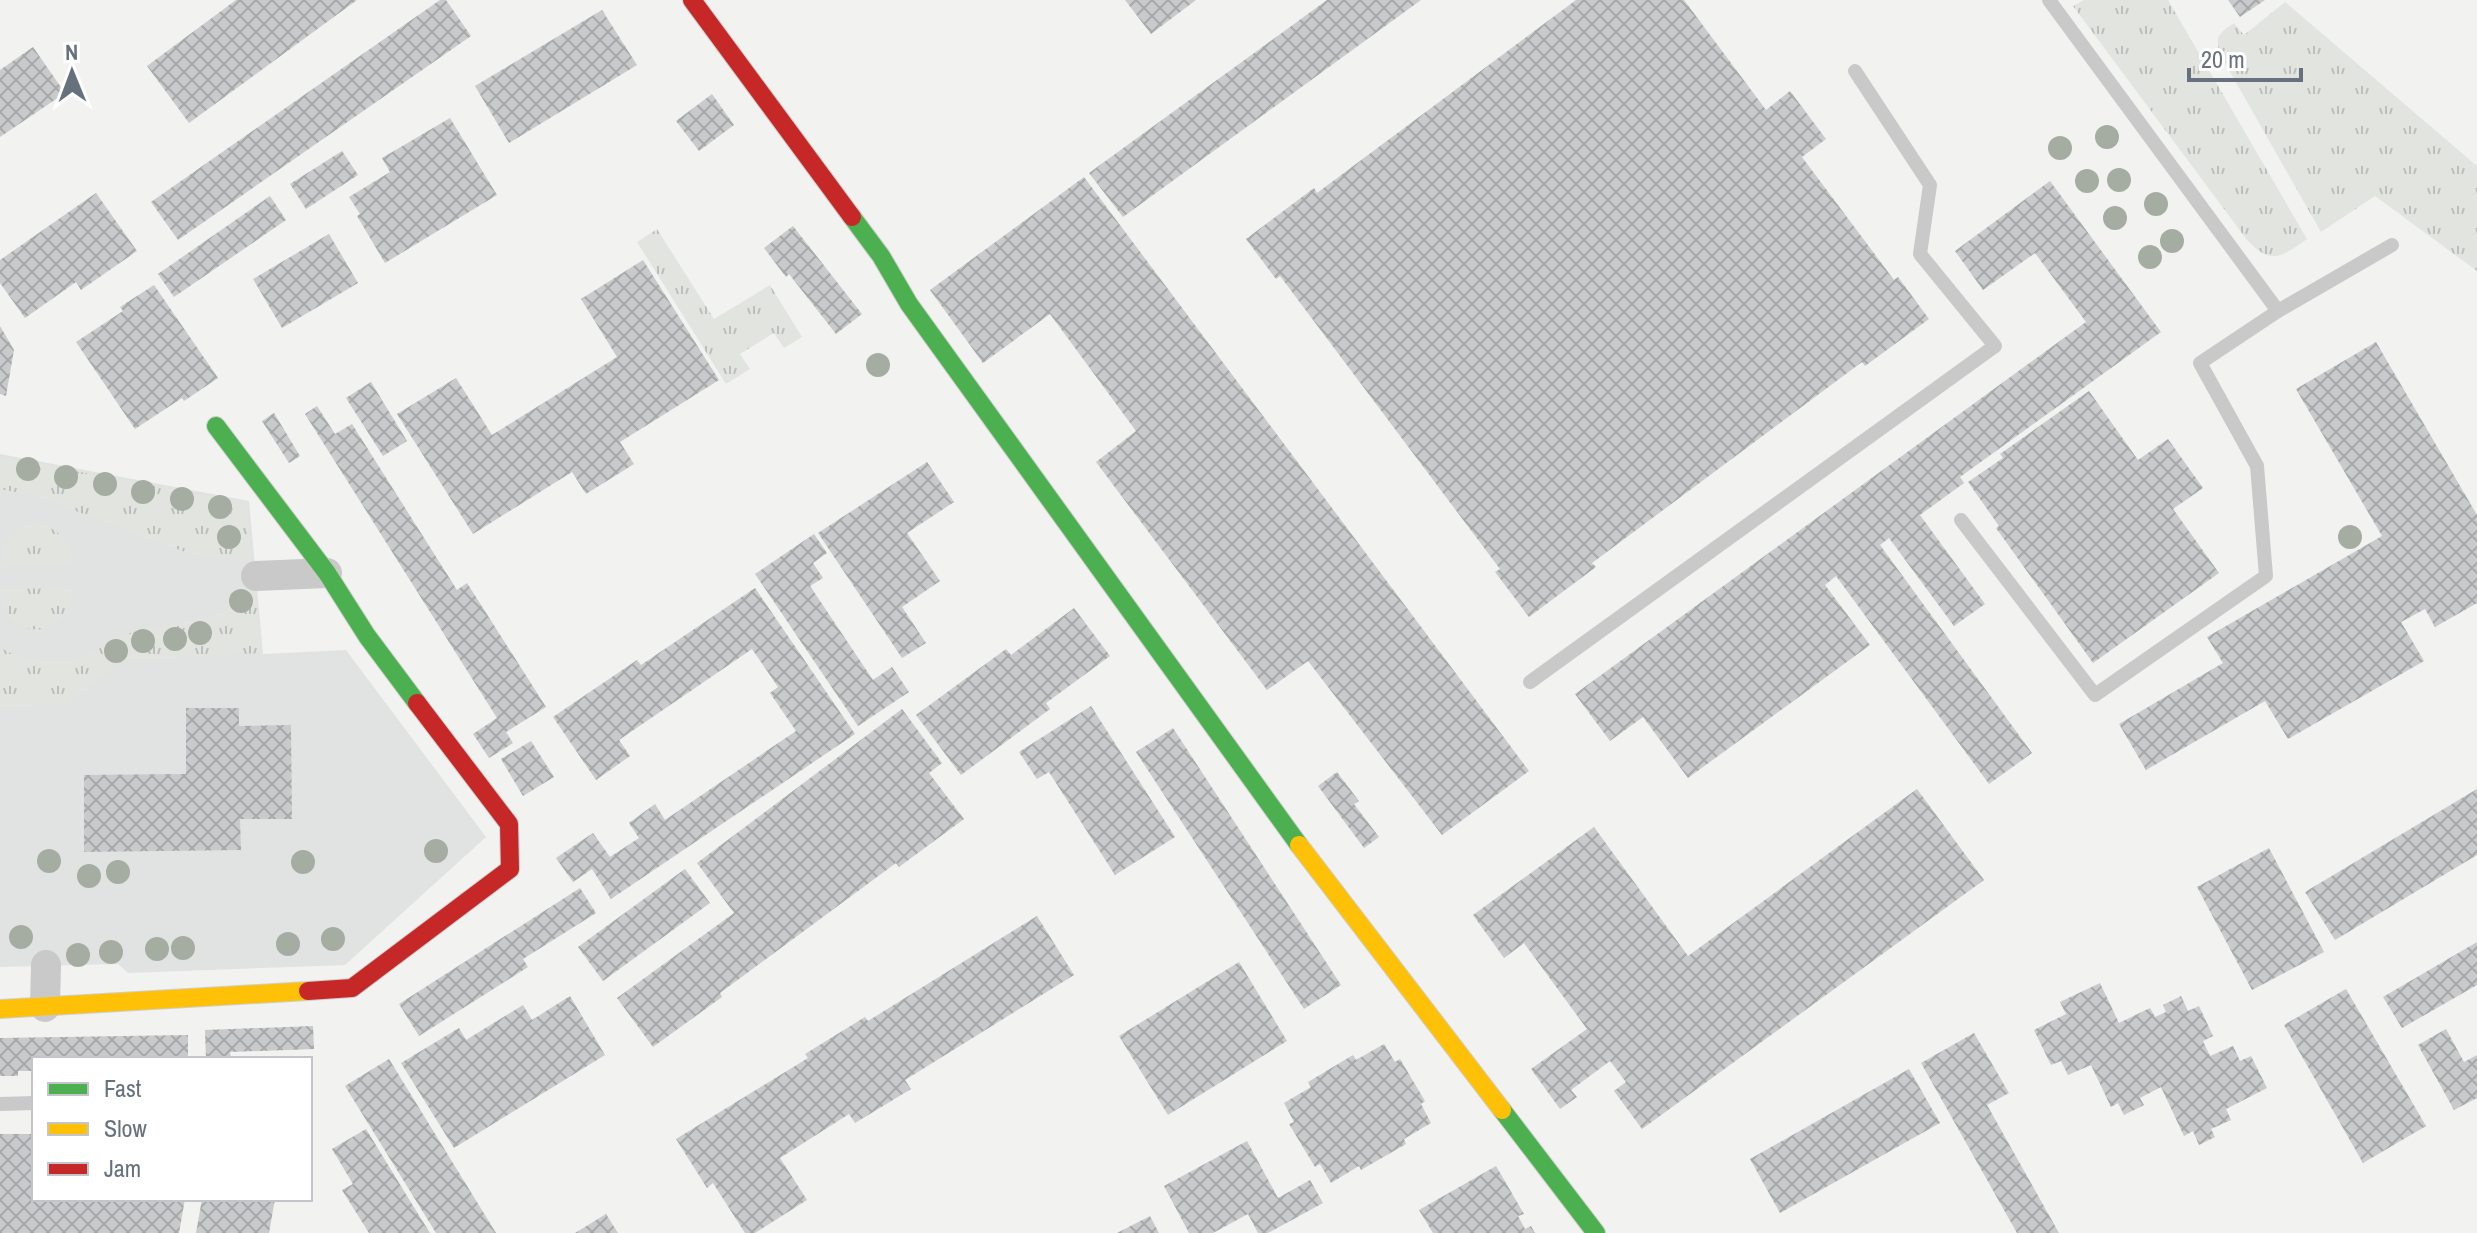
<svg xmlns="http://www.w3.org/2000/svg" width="2477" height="1233" viewBox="0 0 2477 1233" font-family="'Archivo Narrow',sans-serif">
  <defs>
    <pattern id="grass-tufts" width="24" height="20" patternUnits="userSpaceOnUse" patternTransform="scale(2)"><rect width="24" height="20" fill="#e2e5df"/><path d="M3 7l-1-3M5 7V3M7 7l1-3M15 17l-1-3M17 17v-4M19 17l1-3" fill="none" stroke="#bbbeba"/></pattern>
    <pattern id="building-cross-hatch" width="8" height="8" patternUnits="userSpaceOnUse" patternTransform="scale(2)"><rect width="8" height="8" fill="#c9cacb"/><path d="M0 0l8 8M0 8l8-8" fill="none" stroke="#a7a8aa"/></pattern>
  </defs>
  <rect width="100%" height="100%" fill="#f2f2f1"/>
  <path fill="#e1e2e2" d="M0,454L249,501L263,654L346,650L486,837L345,965L128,973L118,964L0,967Z"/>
  <g fill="url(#grass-tufts)">
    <path d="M2084,0H2168L2307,239C2280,258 2271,265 2247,240L2073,6Z"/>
    <path d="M2285,2L2477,166V271L2375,196L2321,232L2221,56C2214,37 2218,34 2234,23L2244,35Z"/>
    <path d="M657,229L714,319L770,285L802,337L784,348L774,333L740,354L750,369L726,384L637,242Z"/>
    <path d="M0,457L246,503L252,562L193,555L36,496L0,489Z"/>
    <path d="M35,524C59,527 70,541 71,565L1,566L5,542L24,526Z"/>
    <path d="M239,587H255L261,653L122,660L67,704L0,707V646C13,660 53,664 71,661C89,658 105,642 122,636C155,623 193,626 225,612L231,593Z"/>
    <path d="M71,588C72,643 1,643 2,589Z"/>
  </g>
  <g fill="url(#building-cross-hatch)">
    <path d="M236,0H357L189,123L147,66Z"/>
    <path d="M440,0H446L471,36L178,240L151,202Z"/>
    <path d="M1125,0H1196L1151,34Z"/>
    <path d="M1327,0H1421L1123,217L1089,173Z"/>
    <path d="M1576,0H1684L1766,110L1790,91L1826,139L1802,157L1894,280L1898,277L1929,319L1865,366L1862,362L1592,563L1596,567L1529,617L1495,572L1500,569L1280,276L1276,279L1246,239L1314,188L1317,193Z"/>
    <path d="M2228,0H2265L2240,17Z"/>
    <path d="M602,10L637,65L509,143L475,86Z"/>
    <path d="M33,47L65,93L0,137V70Z"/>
    <path d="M712,94L734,125L699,151L676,121Z"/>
    <path d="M450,118L497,195L385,263L357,216L360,214L349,197L390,172L382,158Z"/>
    <path d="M342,151L358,175L306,209L290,184Z"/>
    <path d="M1084,177L1529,771L1442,835L1308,661L1267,690L1096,462L1136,431L1050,314L983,363L930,290Z"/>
    <path d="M2050,181L2161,332L1960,477L1964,483L1920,515L1985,604L1954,626L1889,538L1880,545L2032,753L1989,784L1836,576L1825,585L1870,645L1688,778L1643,717L1610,741L1575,694L2086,322L2035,253L1983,290L1955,251Z"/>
    <path d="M96,193L137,251L81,290L76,282L25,318L0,283V260Z"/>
    <path d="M270,196L286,220L174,297L158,274Z"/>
    <path d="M793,226L862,314L836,334L789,274L786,277L764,248Z"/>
    <path d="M329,234L358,283L282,328L253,279Z"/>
    <path d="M643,260L719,380L620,442L634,464L586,494L572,472L473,534L397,414L456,378L492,435L617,357L581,299Z"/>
    <path d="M154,285L218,378L184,401L182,398L135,429L76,342L123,311L120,307Z"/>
    <path d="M0,326L14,350L6,396L0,394Z"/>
    <path d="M2376,342L2477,515V603L2435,627L2425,609L2401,622L2424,661L2288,739L2265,701L2146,770L2119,724L2223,663L2207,637L2382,536L2296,389Z"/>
    <path d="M371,382L407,441L383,456L346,398Z"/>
    <path d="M2089,391L2138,460L2168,439L2203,488L2173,509L2219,573L2093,663L1996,528L1999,526L1968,482L2003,458L2000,454Z"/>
    <path d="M317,406L335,434L352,424L457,590L467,583L546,707L506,732L513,743L489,758L473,734L497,718L305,414Z"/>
    <path d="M274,413L300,456L289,463L262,421Z"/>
    <path d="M927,462L954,502L907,533L940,581L902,607L926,643L902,658L818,533Z"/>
    <path d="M814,534L827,553L813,563L823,578L810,586L873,680L892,667L909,692L858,726L755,574Z"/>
    <path d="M755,588L855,734L611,899L592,869L573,882L556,858L593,833L610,857L639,838L629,823L655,804L665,820L796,731L770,693L778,687L752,649L619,740L630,756L596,780L553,717L637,660L641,665Z"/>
    <path d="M1074,608L1110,656L1046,703L1050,709L961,775L916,715L1006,649L1011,655Z"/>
    <path d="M1091,706L1175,837L1115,875L1049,772L1037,779L1019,752Z"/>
    <path d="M186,708H239V726L291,725L292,819H240L241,850L84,852V775L186,774Z"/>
    <path d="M902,709L942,763L929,773L964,819L899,867L896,863L720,993L722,997L653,1047L617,998L734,913L697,863Z"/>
    <path d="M1173,728L1341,985L1304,1009L1136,752Z"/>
    <path d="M531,741L554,777L523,796L501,759Z"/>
    <path d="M1337,772L1359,801L1354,804L1379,837L1364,848L1318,786Z"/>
    <path d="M1917,789L1984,880L1642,1129L1614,1091L1626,1082L1610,1061L1571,1090L1577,1097L1560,1109L1531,1069L1587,1029L1524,943L1504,958L1473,915L1594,827L1688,956Z"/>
    <path d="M2477,789V855L2335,940L2305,892Z"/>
    <path d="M2269,848L2324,952L2252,990L2197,887Z"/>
    <path d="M685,869L710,903L603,981L578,947Z"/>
    <path d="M580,888L596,913L523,959L528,967L419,1036L399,1004Z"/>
    <path d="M1037,916L1074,975L905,1080L911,1089L855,1123L849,1114L780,1158L807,1200L755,1233H745L713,1183L707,1188L676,1139L808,1058L805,1054L865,1017L868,1021Z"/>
    <path d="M2477,942V985L2402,1028L2383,997Z"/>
    <path d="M1239,962L1287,1041L1168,1115L1119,1036Z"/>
    <path d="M2100,983L2119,1023L2150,1008L2155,1017L2166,1012L2163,1005L2181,996L2188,1011L2199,1006L2213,1036L2203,1041L2210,1056L2233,1046L2240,1061L2251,1056L2267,1088L2226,1109L2231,1120L2211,1129L2215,1137L2199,1145L2193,1131L2184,1136L2161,1087L2140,1098L2144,1105L2124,1115L2118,1103L2111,1107L2091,1065L2068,1075L2061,1061L2051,1065L2034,1030L2066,1014L2060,1002Z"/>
    <path d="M2346,989L2426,1126L2363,1163L2284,1025Z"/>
    <path d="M570,996L605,1055L454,1148L401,1063L459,1028L466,1040L523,1005L532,1020Z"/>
    <path d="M313,1026L314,1049L230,1052L231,1059H206L205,1030Z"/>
    <path d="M2446,1029L2464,1062L2477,1055V1098L2454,1110L2418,1045Z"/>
    <path d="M1974,1033L2009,1093L1987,1105L2059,1233H2017L1921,1063Z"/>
    <path d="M188,1035V1059H34V1071H18V1076H0V1038Z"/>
    <path d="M1384,1044L1395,1062L1400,1059L1425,1101L1421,1104L1431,1123L1404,1139L1406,1144L1361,1170L1359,1166L1331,1183L1320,1164L1315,1167L1289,1124L1294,1122L1284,1103L1311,1087L1308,1082L1353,1055L1356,1060Z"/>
    <path d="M389,1059L496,1233H436L345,1086Z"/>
    <path d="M1909,1069L1940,1123L1780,1213L1750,1159Z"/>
    <path d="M366,1129L415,1209L430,1233H369L342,1190L353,1184L332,1149Z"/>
    <path d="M0,1134H34V1199H185L179,1233H0Z"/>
    <path d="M1247,1141L1278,1198L1310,1180L1323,1203L1268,1233H1258L1248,1214L1213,1233H1189L1164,1186Z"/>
    <path d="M1496,1166L1524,1214L1518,1216L1525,1229L1531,1226L1535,1233H1433L1419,1210Z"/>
    <path d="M202,1199H275L269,1233H196Z"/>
    <path d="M606,1214L618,1233H575Z"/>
    <path d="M1150,1216L1159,1233H1117Z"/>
  </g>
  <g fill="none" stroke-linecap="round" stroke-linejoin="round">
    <defs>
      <g id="fast">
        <path d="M852,217L881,256L909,304L1299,845"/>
        <path d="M216,426L327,573L367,636L417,703"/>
        <path d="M1502,1110L1596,1233"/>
      </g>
      <g id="slow">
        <path d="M1299,845L1502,1110"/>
        <path d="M0,1009L308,991"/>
      </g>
      <g id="jam">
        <path d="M692,0L852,217"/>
        <path d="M308,991L352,988L510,869L509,824L417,703"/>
      </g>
    </defs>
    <use href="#fast" stroke="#cecfcf" stroke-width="20"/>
    <use href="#slow" stroke="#cecfcf" stroke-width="20"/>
    <use href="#jam" stroke="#cecfcf" stroke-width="20"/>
    <g stroke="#c9c9ca" stroke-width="14">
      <path d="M2278,311L2392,245"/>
      <path d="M1961,520L2095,695L2266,576L2257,466L2200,363L2278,311L2049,0"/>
      <path d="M1530,682L1995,346L1920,254L1930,185L1855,71"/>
      <path d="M0,1104L34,1103"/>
    </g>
    <g stroke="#c9c9ca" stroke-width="30">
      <path d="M256,576L327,573"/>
      <path d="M45,1007L46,965"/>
    </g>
    <use href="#fast" stroke="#4caf50" stroke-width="18"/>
    <use href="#slow" stroke="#ffc107" stroke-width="18"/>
    <use href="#jam" stroke="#c62828" stroke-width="18"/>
  </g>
  <g fill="#a5ada3">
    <circle cx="2107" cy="137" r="12"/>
    <circle cx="2060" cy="148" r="12"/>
    <circle cx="2119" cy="180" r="12"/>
    <circle cx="2087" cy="181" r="12"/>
    <circle cx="2156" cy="204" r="12"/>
    <circle cx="2115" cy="218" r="12"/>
    <circle cx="2172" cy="241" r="12"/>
    <circle cx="2150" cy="257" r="12"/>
    <circle cx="878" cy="365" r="12"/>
    <circle cx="28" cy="469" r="12"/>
    <circle cx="66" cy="477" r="12"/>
    <circle cx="105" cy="484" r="12"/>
    <circle cx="143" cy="492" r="12"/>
    <circle cx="182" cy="499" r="12"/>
    <circle cx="220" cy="507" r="12"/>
    <circle cx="229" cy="537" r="12"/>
    <circle cx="2350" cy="537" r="12"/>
    <circle cx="241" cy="601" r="12"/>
    <circle cx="200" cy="633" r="12"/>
    <circle cx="175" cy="639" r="12"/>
    <circle cx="143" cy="641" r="12"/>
    <circle cx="116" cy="651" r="12"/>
    <circle cx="436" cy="851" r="12"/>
    <circle cx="49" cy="861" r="12"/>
    <circle cx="303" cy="862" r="12"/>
    <circle cx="118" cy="872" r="12"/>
    <circle cx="89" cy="876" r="12"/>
    <circle cx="21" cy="937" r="12"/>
    <circle cx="333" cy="939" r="12"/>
    <circle cx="288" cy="944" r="12"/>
    <circle cx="183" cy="948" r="12"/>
    <circle cx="157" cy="949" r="12"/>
    <circle cx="111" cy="952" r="12"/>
    <circle cx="78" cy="955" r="12"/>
  </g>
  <rect x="32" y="1057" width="280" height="144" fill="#ffffff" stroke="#c2c6cb" stroke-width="2"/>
  <rect x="48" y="1083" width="40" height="12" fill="#4caf50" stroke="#c2c6cb" stroke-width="2"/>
  <text x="104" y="1097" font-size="24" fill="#66717d">Fast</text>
  <rect x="48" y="1123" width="40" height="12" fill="#ffc107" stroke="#c2c6cb" stroke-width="2"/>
  <text x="104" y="1137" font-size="24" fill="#66717d">Slow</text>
  <rect x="48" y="1163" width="40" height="12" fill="#c62828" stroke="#c2c6cb" stroke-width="2"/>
  <text x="104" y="1177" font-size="24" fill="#66717d">Jam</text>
  <g transform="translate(72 72) rotate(359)" stroke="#ffffff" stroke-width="6" paint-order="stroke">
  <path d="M0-6L14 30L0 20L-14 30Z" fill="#66717d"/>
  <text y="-12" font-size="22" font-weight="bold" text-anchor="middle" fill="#66717d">N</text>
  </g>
  <path d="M2189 68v12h112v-12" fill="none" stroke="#66717d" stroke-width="4"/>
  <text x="2201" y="68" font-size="24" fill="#66717d" stroke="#ffffff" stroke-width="6" paint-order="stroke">20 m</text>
</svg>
